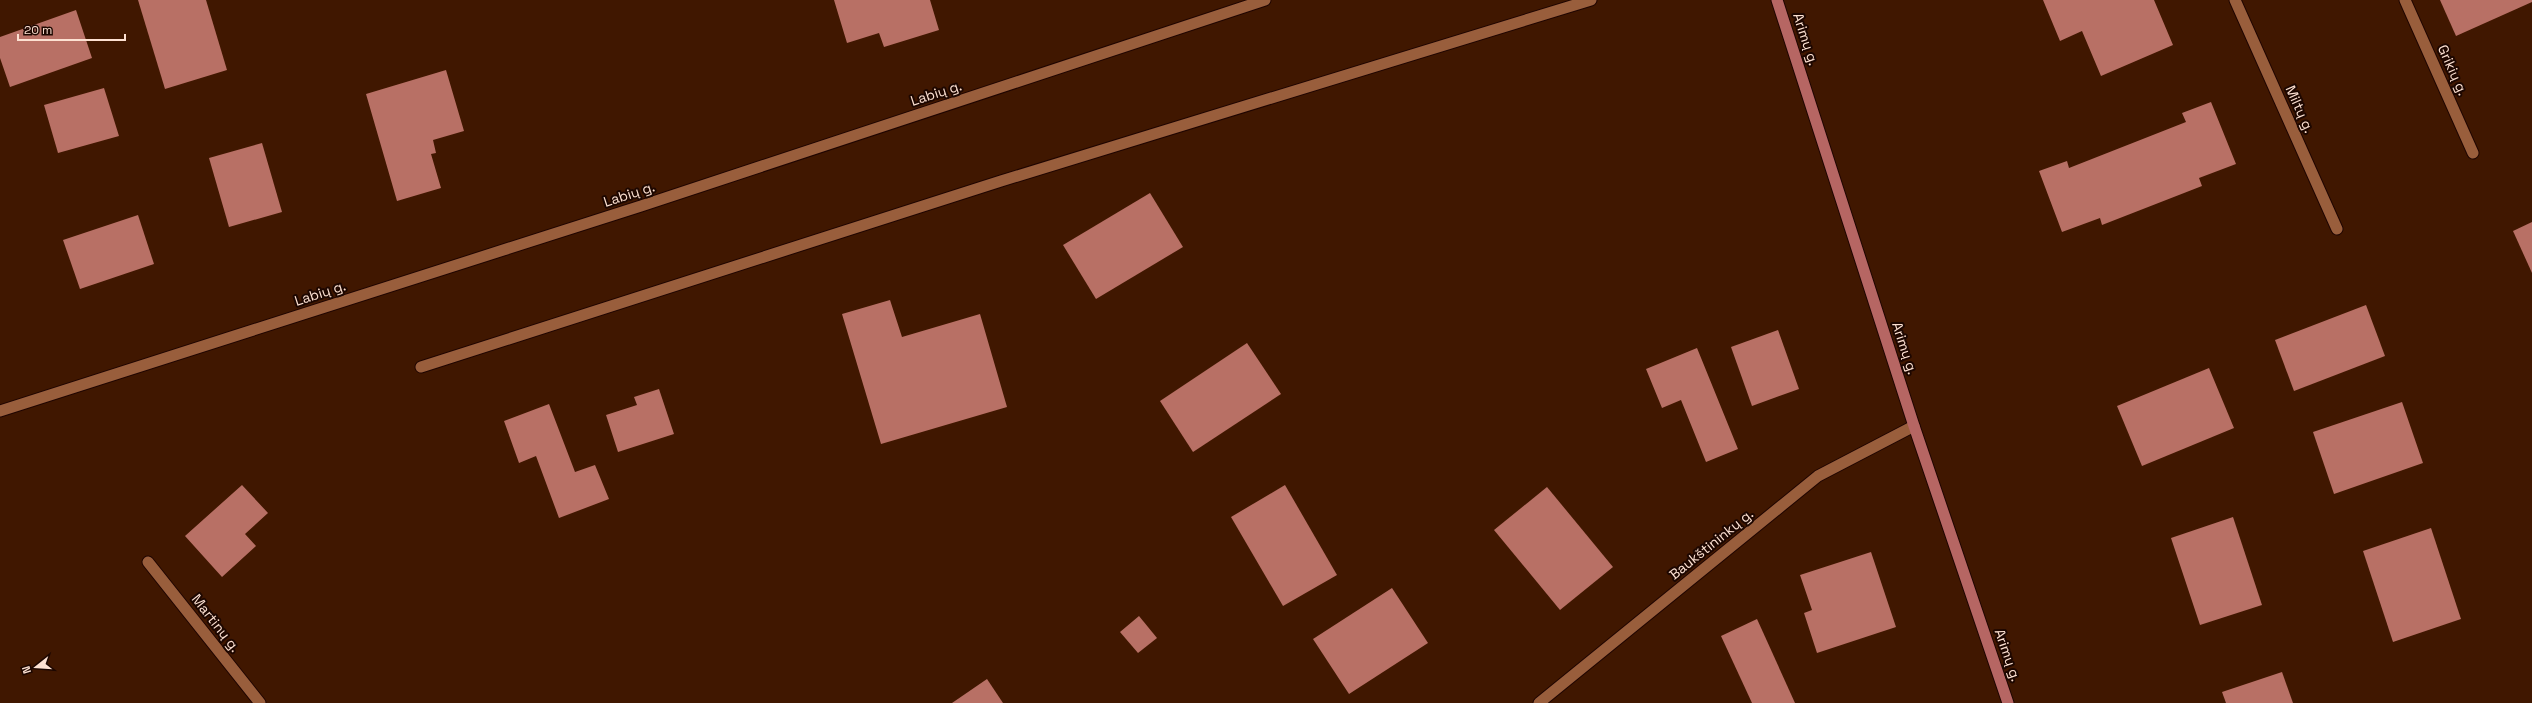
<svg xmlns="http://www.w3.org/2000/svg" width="2532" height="703" viewBox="0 0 2532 703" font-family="'Space Grotesk',sans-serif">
  <rect width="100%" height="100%" fill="#401700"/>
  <g fill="#b87065">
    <path d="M138,0H206L227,70L165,89Z"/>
    <path d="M834,0H930L939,30L884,47L879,33L847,43Z"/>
    <path d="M2043,0H2154L2173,45L2101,76L2082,31L2060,41Z"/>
    <path d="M2440,0H2532V2L2456,36Z"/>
    <path d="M76,10L92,58L10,87L0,58V37Z"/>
    <path d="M446,70L464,131L433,140L436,153L431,154L441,188L397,201L366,94Z"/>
    <path d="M104,88L119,136L58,153L44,105Z"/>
    <path d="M2211,102L2236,164L2199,178L2202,186L2102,225L2100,218L2062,232L2039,171L2067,161L2069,168L2186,122L2182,113Z"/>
    <path d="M262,143L282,212L229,227L209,158Z"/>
    <path d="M1150,193L1183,247L1096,299L1063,245Z"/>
    <path d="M138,215L154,264L80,289L63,240Z"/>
    <path d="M2532,222V273L2513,231Z"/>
    <path d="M890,300L902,337L980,314L1007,407L881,444L842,314Z"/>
    <path d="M2366,305L2385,356L2294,391L2275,340Z"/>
    <path d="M1778,330L1799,389L1752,406L1731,347Z"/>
    <path d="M1247,343L1281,394L1193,452L1160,401Z"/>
    <path d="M1697,348L1738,449L1706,462L1681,400L1662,408L1646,369Z"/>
    <path d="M2209,368L2234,428L2142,466L2117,406Z"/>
    <path d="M659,389L674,434L618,452L606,415L637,405L634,397Z"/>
    <path d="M2402,402L2423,463L2334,494L2313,432Z"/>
    <path d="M549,404L575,472L595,465L609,499L559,518L536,456L519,463L504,421Z"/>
    <path d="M242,485L268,513L245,534L256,546L222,577L185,536Z"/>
    <path d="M1285,485L1337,575L1283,606L1231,517Z"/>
    <path d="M1547,487L1613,567L1560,610L1494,530Z"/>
    <path d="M2233,517L2262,605L2200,625L2171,538Z"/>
    <path d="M2431,528L2461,619L2393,642L2363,551Z"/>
    <path d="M1871,552L1896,627L1817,653L1804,613L1812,610L1800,575Z"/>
    <path d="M1392,588L1428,643L1349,694L1313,639Z"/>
    <path d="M1139,616L1157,638L1138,653L1120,632Z"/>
    <path d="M1757,619L1795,703H1752L1721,636Z"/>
    <path d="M2282,672L2293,703H2226L2222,692Z"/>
    <path d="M987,679L1003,703H952Z"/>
  </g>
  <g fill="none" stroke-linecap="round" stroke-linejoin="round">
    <defs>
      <g id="minor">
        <path d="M2235,0L2337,229"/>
        <path d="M2405,0L2473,153"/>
        <path d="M421,367L1001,181L1591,0"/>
        <path d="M0,411L641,206L1265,0"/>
        <path d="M148,562L260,703"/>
        <path d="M1539,703L1818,476L1914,426"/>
      </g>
      <path id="secondary" d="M1777,0L1914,426L2008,703"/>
    </defs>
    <use href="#minor" stroke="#1f0500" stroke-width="13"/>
    <use href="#secondary" stroke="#1f0500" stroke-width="13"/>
    <use href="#minor" stroke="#995e3c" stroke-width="11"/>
    <use href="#secondary" stroke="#b66663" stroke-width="11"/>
  </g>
  <g text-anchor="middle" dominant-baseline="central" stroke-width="4" stroke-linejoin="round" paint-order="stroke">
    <g font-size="14" fill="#fde1d2" stroke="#1d0700">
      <text transform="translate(1806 39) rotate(72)">Arimų g.</text>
      <text transform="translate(2453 70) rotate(66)">Grikių g.</text>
      <text transform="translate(936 93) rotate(-18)">Labių g.</text>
      <text transform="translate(2300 109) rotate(66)">Miltų g.</text>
      <text transform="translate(629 194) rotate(-18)">Labių g.</text>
      <text transform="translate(320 293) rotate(-18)">Labių g.</text>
      <text transform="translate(1905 348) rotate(72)">Arimų g.</text>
      <text transform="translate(1711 544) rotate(-39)">Baukštininkų g.</text>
      <text transform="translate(216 623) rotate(52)">Martinų g.</text>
      <text transform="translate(2008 655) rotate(71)">Arimų g.</text>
    </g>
  </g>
  <g transform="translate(36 667) rotate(253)" stroke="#1d0700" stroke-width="3" paint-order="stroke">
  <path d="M0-3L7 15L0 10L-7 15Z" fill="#fde1d2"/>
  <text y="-6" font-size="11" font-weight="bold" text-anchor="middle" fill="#fde1d2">N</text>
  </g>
  <path d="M18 34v6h107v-6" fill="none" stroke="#fde1d2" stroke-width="2"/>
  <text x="24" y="34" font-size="12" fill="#fde1d2" stroke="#1d0700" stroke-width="3" paint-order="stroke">20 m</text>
</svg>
